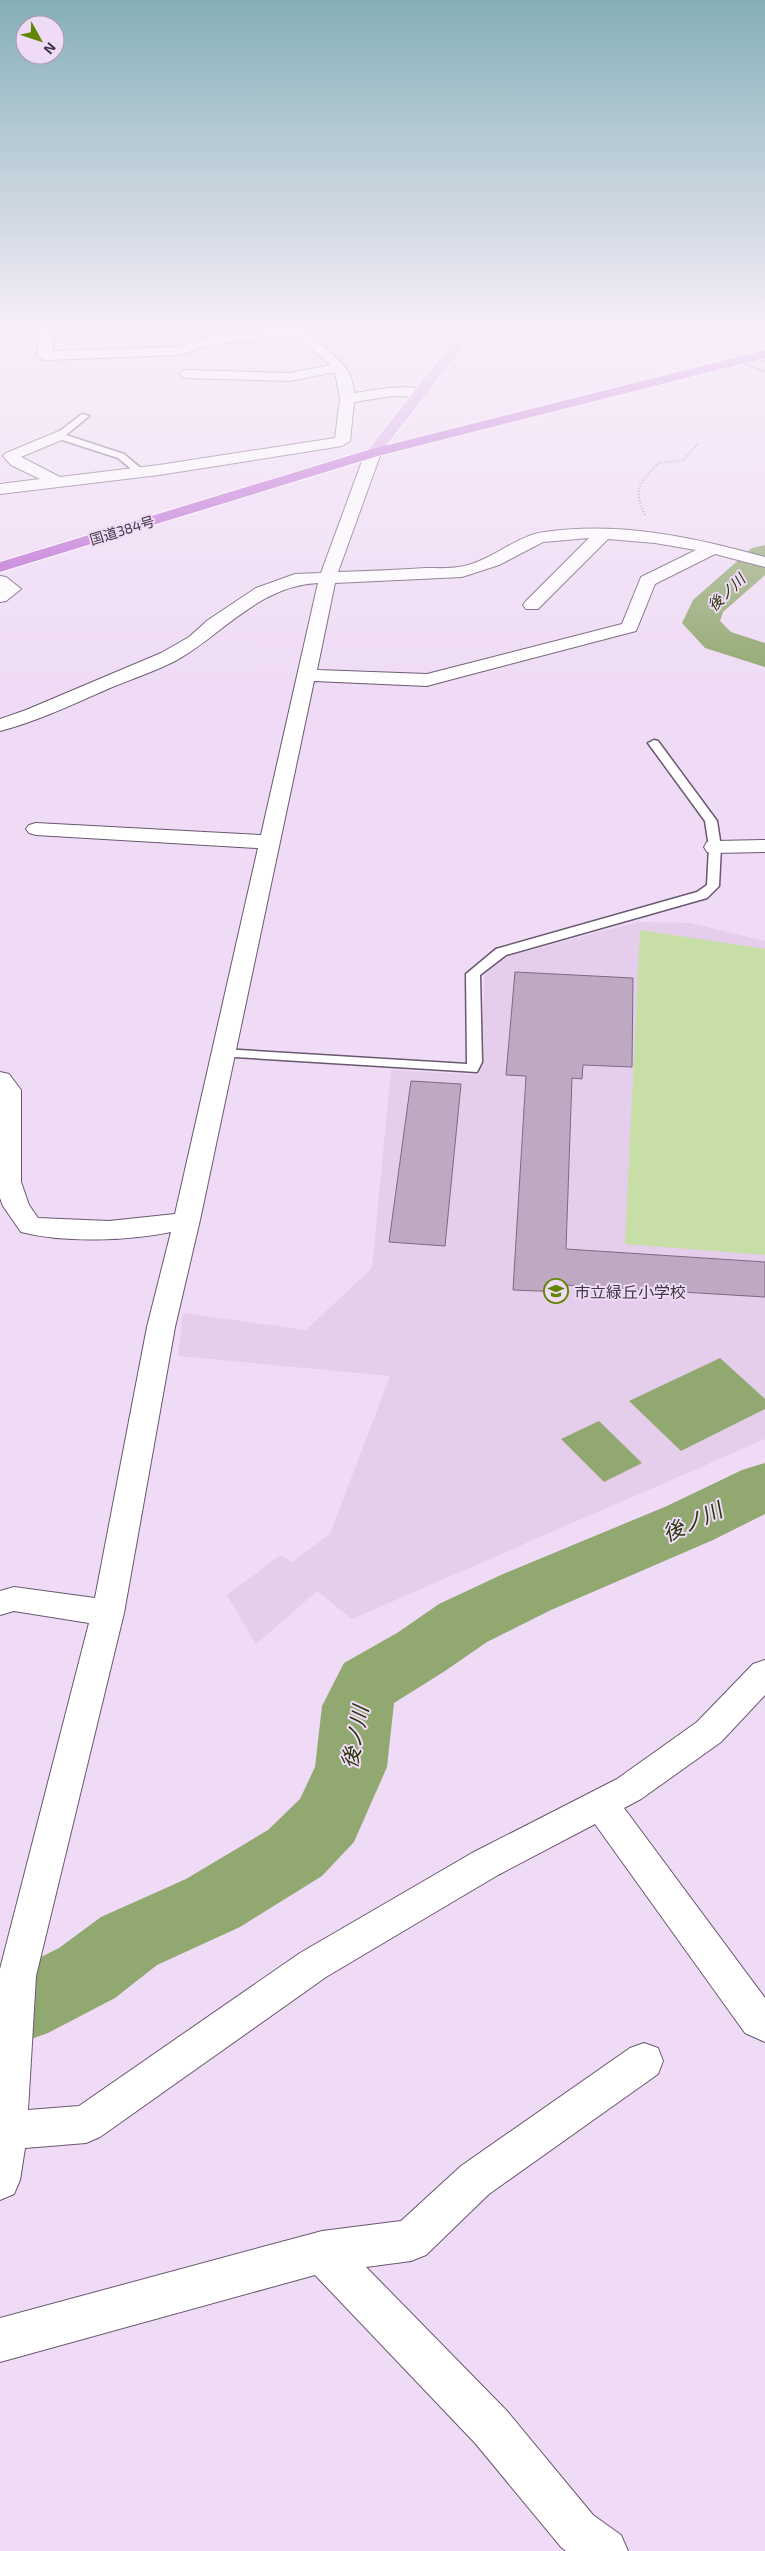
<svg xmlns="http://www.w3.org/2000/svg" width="765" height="2551" viewBox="0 0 765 2551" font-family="'Exo 2','Noto Sans JP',sans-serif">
  <rect width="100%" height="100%" fill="#efdbf5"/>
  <path fill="#e5cdec" d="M637,922L690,923L765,941V1439L352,1619L317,1591L256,1644L227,1595L281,1555L292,1562L330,1534L390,1376L178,1356L183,1313L306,1330L372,1268L391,1070L479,1075L485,975L493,965L508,956Z"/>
  <path fill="#c8dea7" d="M640,930L765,949V1255L625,1244Z"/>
  <g fill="#92a871">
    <path d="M720,1358L765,1399V1409L681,1451L629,1401Z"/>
    <path d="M599,1421L642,1463L604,1482L561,1439Z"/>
  </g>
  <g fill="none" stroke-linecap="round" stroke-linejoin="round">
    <g fill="#92a871" fill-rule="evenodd">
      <path d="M765,545V575L723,612L720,621L731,632L765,643V667L705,648L682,623L693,600L752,548Z"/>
      <path d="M765,1463V1514L713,1540L551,1610L487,1642L445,1671L394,1703L387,1767L354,1842L322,1876L240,1927L157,1965L115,1998L48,2033L20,2043L0,2047V1975L9,1973L59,1948L101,1917L186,1879L268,1830L300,1799L315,1767L322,1706L344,1663L397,1633L439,1604L503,1574L667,1506L742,1470Z"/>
    </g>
  </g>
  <g fill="#bdaac2" stroke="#7c6a81">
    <path d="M515,972L633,978L632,1067L583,1065L582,1079L572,1078L566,1249L765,1262V1297L565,1285L564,1292L513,1290L526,1076L506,1075Z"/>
    <path d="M411,1081L461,1084L445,1246L389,1242Z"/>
  </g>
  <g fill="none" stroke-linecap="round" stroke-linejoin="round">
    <defs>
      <g id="lane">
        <path d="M82,414L89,416L66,435L124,454L143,470V474H137L118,458L56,438V434Z"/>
        <path d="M654,740L658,741L717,821L721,847L719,886L707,898L506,955L480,975L482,1062L477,1072L218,1056L216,1053L223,1049L467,1064L466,974L496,949L697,892L707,885L709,847L705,821L648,743Z"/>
      </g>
      <g id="street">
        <path d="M41,329H55L52,351L178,347L206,337L281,329H308C323,353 353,360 354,393C369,391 419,381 428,393L421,397L392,396L354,402L350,441L342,446L159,475L0,494V484L40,479L11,465L3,456L6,453L59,431L67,436L64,439L21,457L60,477L159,465L335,438L340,399L335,372L290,381L186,378L179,374L186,370L290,373L330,365L298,336L208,345L180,355L44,360L37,356Z"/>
        <path d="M373,448L381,453L338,572C367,571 396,570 426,568C438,568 452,569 464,566C492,560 516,536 544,532C618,521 694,537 765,557V567L715,554L655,584L636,631L434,684L427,686L314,681L200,1220L175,1327L124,1613L36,1976L28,2110L79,2106L300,1953L472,1853L617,1779L697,1722L753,1664L765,1660V1695L721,1742L641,1799L624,1808L765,1998V2042L745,2033L595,1824L498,1875L326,1977L100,2137L86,2143L25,2148L20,2180L14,2194L0,2200V1969L89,1623L14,1611L0,1615V1591L14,1587L95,1598L147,1327L171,1232C127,1241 64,1243 21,1232L3,1206L0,1198V1072L9,1074L21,1090V1182L29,1205L38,1218L109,1221L175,1214L258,848L36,835L29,833L26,829L29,825L36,823L261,835L318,583C259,586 224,633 177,660C156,671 132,679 110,688C74,704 38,721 0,731V719L26,710L161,653L189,637L208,620L256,588L295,574L321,573L365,453ZM589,538L526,601L523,605L526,609H538L608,539L655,543L696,550L641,577L622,624L427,674L317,670L335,583L462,577L499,565L543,542Z"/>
        <path d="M0,576L6,577L21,589L6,601L0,602Z"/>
        <path d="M765,840V852L715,853L707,852L704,847L707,842L715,841Z"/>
        <path d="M644,2043L658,2048L663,2061L658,2074L489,2194L426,2255L411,2261L366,2267L507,2411L593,2515L621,2535L628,2551H566L561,2547L475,2443L315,2275L0,2362V2318L322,2231L401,2221L461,2166L630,2048Z"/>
      </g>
      <path id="secondary" d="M746,355L765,362V371L741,362L739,359L741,356Z"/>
      <path id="primary" d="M463,329H477L378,456H368L365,453L368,450Z"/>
      <path id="highway" d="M765,350V358L378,456L0,572V562L368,450Z"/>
    </defs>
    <use href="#lane" stroke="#69586e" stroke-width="3"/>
    <use href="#street" stroke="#69586e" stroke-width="2"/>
    <use href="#secondary" stroke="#69586e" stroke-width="2"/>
    <use href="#primary" stroke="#fff" stroke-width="2"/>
    <use href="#highway" stroke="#fff" stroke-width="2"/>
    <path stroke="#998b9e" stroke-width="2" stroke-dasharray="1 2" stroke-linecap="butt" d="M645,515C632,488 640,483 658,463L683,460L698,444"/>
    <use href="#lane" fill="#fff" fill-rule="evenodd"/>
    <use href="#street" fill="#fff" fill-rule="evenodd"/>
    <use href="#secondary" fill="#ead0f1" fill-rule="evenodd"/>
    <use href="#primary" fill="#d4a2e3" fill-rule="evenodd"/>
    <use href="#highway" fill="#b864d0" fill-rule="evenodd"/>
  </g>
  <linearGradient id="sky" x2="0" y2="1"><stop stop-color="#85afb8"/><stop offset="0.48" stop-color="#f8effa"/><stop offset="1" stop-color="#f8effa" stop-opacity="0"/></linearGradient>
  <rect width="765" height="686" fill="url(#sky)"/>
  <defs>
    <symbol id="school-ring" viewBox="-11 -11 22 22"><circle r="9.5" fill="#efdbf5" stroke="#628502" stroke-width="1.5"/><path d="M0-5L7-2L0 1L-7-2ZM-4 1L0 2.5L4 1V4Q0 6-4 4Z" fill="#628502"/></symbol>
  </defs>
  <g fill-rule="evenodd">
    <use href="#school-ring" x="542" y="1277" width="28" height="28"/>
  </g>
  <g text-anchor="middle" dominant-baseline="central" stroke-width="4" stroke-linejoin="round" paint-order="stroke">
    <g font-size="14" fill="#3e3741" stroke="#efdbf5">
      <text transform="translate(122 530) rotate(-17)">国道384号</text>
    </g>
    <g font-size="15" font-style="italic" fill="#27350a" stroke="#efdbf5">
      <text transform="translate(726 592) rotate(-44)">後ノ川</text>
    </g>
    <g font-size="16" fill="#3e3741" stroke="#efdbf5" text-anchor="start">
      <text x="574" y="1291">市立緑丘小学校</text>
    </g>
    <g font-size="21" font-style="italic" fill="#27350a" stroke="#efdbf5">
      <text transform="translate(692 1521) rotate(-25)">後ノ川</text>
      <text transform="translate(354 1737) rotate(-79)">後ノ川</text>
    </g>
  </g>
  <g transform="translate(40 40) rotate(130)"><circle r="24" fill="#efdbf5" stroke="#a899ad"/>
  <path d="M0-4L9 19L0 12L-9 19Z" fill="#628502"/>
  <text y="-8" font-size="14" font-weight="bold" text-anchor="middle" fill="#3e3741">N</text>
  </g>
</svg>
